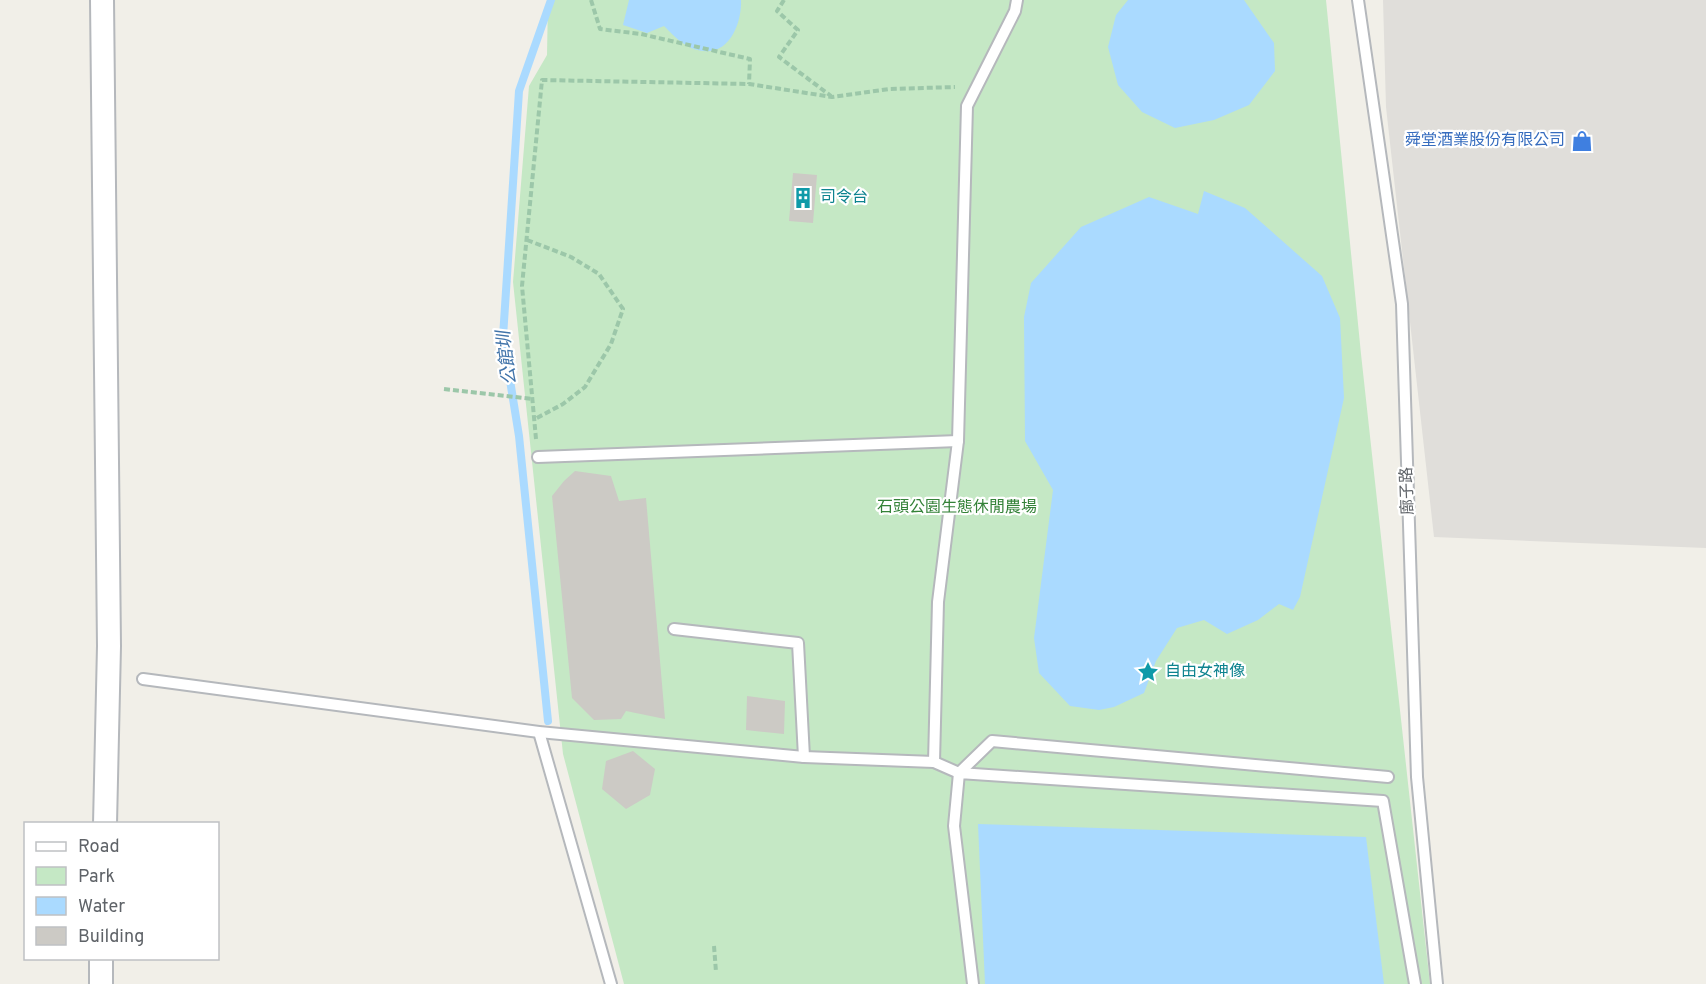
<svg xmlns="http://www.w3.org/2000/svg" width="1706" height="984" viewBox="0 0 1706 984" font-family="Overpass,'Noto Sans TC',sans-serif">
  <rect width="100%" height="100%" fill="#f1efe8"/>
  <path fill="#e0deda" d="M1383,0H1706V548L1434,537L1386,107Z"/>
  <path fill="#c5e8c5" d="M548,0H1326L1361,354L1430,984H624L563,754L513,282L529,86L547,55Z"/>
  <g fill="#aadaff">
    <path d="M629,0H741C742,22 730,54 704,51C687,50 675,37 664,26L647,33L623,25Z"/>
    <path d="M1128,0H1244L1274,43L1275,71L1249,105L1214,120L1175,128L1142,112L1118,85L1108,47L1116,15Z"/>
    <path d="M1204,191L1245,208L1322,276L1340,318L1344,398L1300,597L1293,610L1279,604L1258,620L1227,634L1204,620L1177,628L1156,661L1144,693L1114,707L1099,710L1070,706L1039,673L1034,638L1053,490L1025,441L1024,317L1031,283L1081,227L1149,197L1198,214Z"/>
    <path d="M978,824L1366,837L1384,984H985Z"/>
  </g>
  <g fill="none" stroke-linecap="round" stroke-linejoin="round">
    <path stroke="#aadaff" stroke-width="8" d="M548,721L519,436L503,337L519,91L551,0"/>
  </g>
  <g fill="#cccac5">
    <path d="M793,173L817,175L813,223L789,221Z"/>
    <path d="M575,471L611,476L619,501L646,498L665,719L626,711L621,719L594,720L572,698L552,496L564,481Z"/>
    <path d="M747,696L785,701L784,734L746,730Z"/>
    <path d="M633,751L655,769L650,795L626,809L602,789L606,761Z"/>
  </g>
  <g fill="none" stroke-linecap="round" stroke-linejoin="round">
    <defs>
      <g id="service">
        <path d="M1358,0L1402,304L1417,777L1437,984"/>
        <path d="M538,457L958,441"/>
        <path d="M674,629L798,643L804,757"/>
        <path d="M143,679L539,732L804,757L934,762L959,773L992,741L1388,777"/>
        <path d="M539,732L611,984"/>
        <path d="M934,762L938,602L958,441L967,106L1015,11L1017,0"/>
        <path d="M973,984L954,826L959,773L1383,801L1415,984"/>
      </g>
      <g id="minor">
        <path d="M102,0L109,646L105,824"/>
        <path d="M101,984V958"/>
      </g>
    </defs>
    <use href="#service" stroke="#b5b8bc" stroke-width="14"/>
    <use href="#minor" stroke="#b5b8bc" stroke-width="26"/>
    <g stroke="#9cc7a9" stroke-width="4" stroke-dasharray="6 3" stroke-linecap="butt">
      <path d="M591,0L600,29L641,34L750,59L749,84"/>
      <path d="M784,0L777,11L798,30L779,57L831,96"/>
      <path d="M527,240L571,257L599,274L623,309L611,344L585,387L563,404L535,419"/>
      <path d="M444,389L533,399"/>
      <path d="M536,439L522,286L542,80L749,84L832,97L889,89L955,87"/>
      <path d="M714,946L716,972"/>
    </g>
    <use href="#service" stroke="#fff" stroke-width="10"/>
    <use href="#minor" stroke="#fff" stroke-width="22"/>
  </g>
  <defs>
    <symbol id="shop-bare" viewBox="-9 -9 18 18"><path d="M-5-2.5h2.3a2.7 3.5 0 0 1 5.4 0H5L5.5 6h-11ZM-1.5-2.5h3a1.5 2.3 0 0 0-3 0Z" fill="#3f7fe0" stroke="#fff" stroke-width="2.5" paint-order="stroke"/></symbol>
    <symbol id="building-bare" viewBox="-9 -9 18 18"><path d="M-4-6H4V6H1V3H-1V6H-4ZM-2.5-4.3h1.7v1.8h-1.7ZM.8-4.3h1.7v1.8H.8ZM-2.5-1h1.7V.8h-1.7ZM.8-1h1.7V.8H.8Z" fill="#0f9aa8" stroke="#fff" stroke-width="2.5" paint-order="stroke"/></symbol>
    <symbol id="sight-bare" viewBox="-9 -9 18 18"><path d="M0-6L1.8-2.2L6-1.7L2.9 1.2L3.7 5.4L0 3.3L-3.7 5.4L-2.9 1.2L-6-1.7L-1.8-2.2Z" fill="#0f9aa8" stroke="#fff" stroke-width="2.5" paint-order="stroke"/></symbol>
  </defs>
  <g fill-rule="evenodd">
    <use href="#shop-bare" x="1567" y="126" width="30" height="30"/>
    <use href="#building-bare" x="788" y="183" width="30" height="30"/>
    <use href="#sight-bare" x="1133" y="657" width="30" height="30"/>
  </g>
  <g text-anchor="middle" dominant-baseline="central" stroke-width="4.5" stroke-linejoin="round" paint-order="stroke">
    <g font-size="16" fill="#366cbe" stroke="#fff" text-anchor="end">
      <text x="1565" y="141">舜堂酒業股份有限公司</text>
    </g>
    <g font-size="16" fill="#0d838f" stroke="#fff" text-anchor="start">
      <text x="820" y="198">司令台</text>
      <text x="1165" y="672">自由女神像</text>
    </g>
    <g font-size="16" fill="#5f6368" stroke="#fff">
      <text transform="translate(1408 491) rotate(-92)">廍子路</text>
    </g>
    <g font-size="16" fill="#348238" stroke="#fff">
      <text x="957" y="508">石頭公園生態休閒農場</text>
    </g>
    <g font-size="18" font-style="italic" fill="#4174aa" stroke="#fff">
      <text transform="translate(508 358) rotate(-97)">公館圳</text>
    </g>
  </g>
  <rect x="24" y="822" width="195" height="138" fill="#ffffff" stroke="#bfc1c3" stroke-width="1.5"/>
  <rect x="36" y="842" width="30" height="9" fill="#ffffff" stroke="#bfc1c3" stroke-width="1.5"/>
  <text x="78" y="852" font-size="18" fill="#5f6368">Road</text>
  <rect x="36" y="867" width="30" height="18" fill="#c5e8c5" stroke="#bfc1c3" stroke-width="1.5"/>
  <text x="78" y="882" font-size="18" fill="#5f6368">Park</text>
  <rect x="36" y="897" width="30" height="18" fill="#aadaff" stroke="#bfc1c3" stroke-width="1.5"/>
  <text x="78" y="912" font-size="18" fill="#5f6368">Water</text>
  <rect x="36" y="927" width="30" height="18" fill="#cccac5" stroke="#bfc1c3" stroke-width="1.5"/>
  <text x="78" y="942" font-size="18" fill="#5f6368">Building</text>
</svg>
